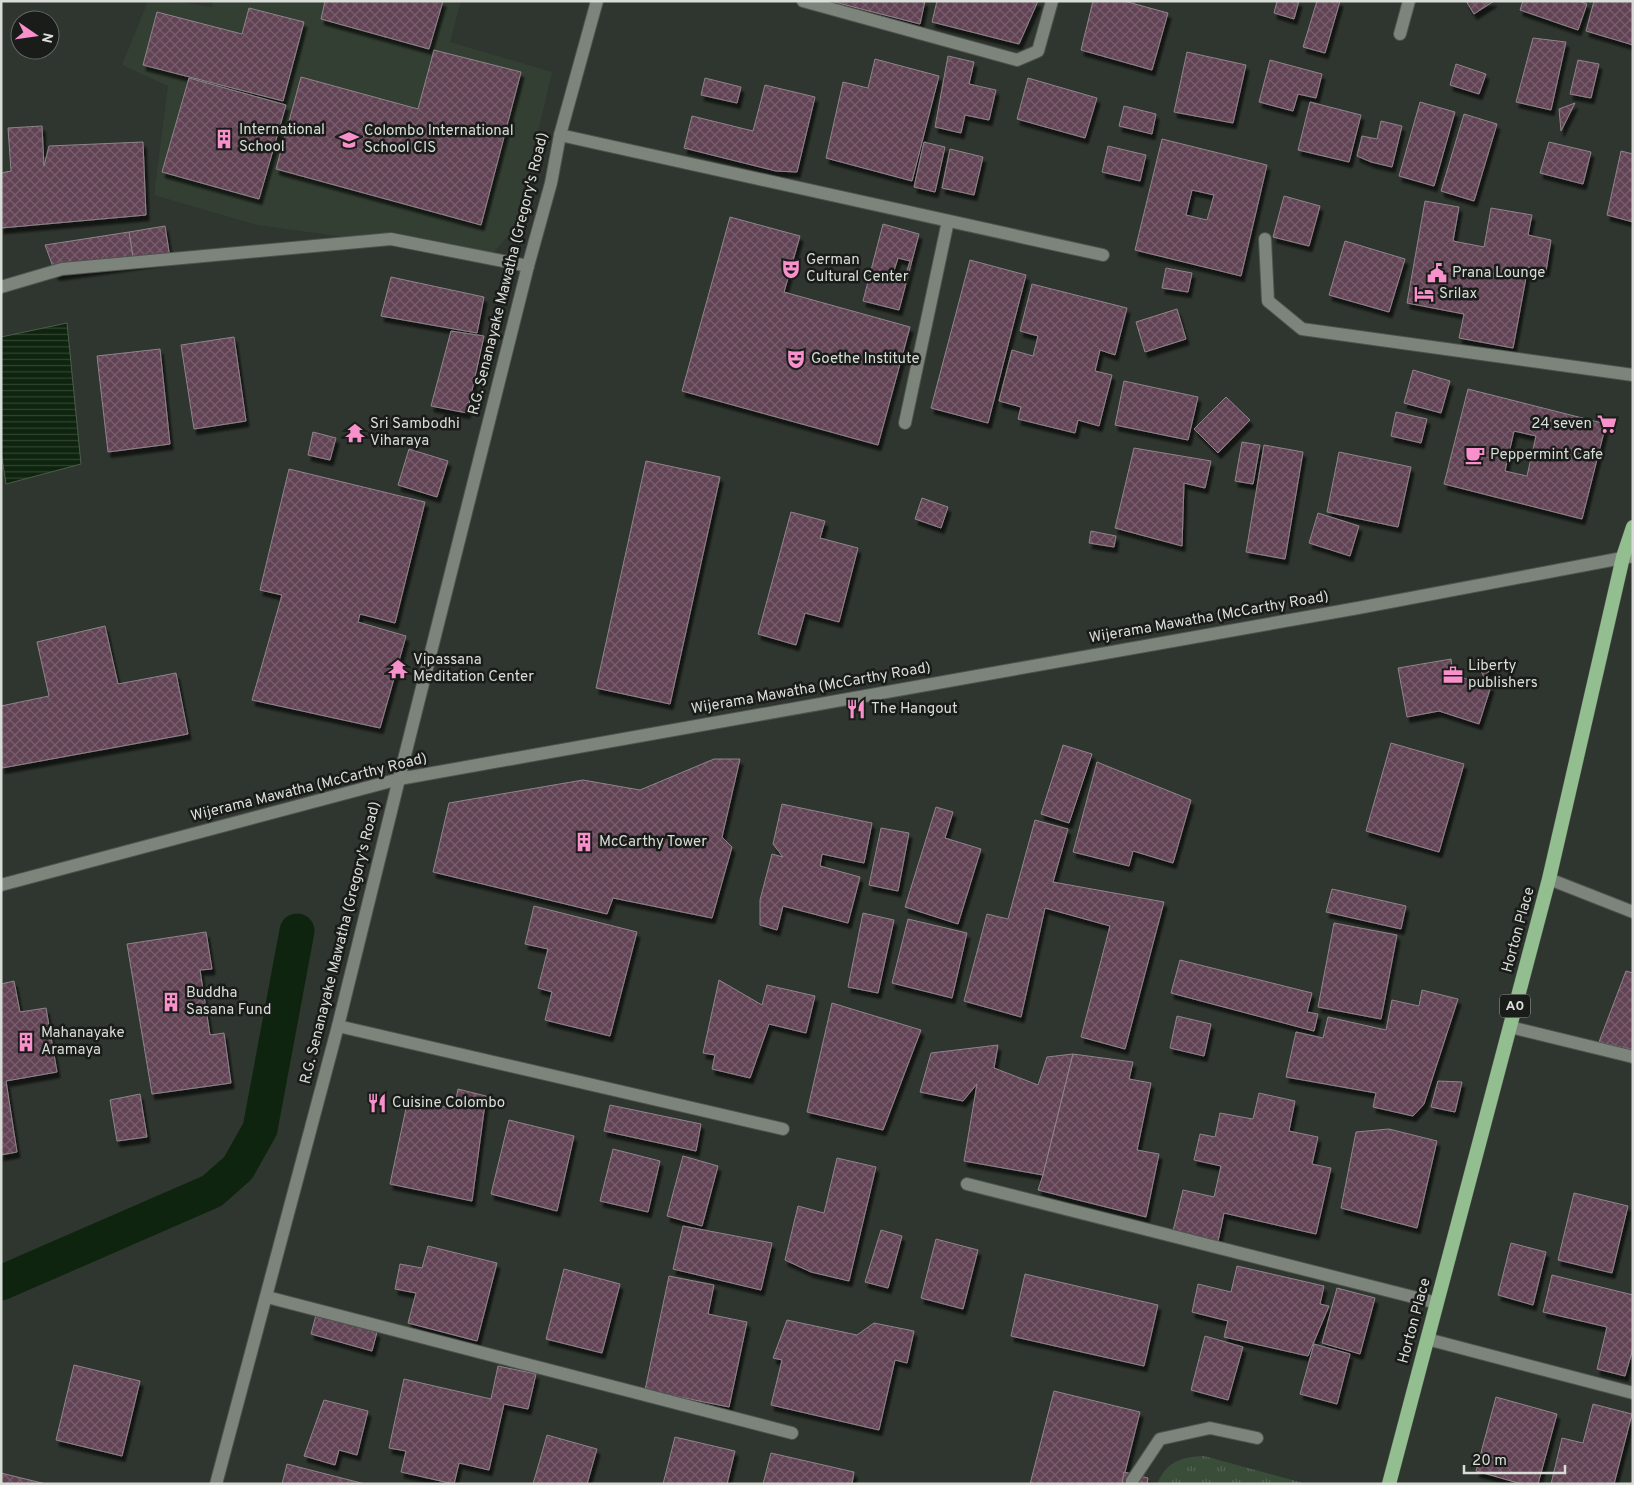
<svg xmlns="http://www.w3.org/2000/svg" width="1634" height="1485" viewBox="0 0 1634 1485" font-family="Overpass,sans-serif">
  <defs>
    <pattern id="grass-tufts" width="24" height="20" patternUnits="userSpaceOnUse" patternTransform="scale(1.25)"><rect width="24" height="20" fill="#3a4d39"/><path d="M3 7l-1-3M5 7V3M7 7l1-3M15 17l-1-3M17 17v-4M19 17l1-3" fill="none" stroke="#566655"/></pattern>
    <pattern id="water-rules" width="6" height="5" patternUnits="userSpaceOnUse" patternTransform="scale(1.25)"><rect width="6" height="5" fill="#0e240e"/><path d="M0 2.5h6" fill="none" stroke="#304330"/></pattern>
    <pattern id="building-cross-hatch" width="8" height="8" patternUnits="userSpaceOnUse" patternTransform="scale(1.25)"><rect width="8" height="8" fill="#624354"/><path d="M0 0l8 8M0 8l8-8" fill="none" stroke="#785e6c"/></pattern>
    <filter id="shadow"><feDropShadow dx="3" dy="5.5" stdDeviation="1" flood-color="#0009"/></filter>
  </defs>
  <rect width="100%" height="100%" fill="#2f352f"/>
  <path fill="#343f33" d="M148,1H174L212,7L213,1H461L450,42L552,72L516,226L490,257L257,225L154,195L168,86L122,65Z"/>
  <path fill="url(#grass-tufts)" d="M1204,1456L1307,1484H1157C1167,1461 1181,1457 1204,1456Z"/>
  <path fill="url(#water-rules)" stroke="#4b5c4b" d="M67,323L81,464L6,484L1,451V337Z"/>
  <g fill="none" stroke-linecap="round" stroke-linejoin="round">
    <path stroke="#0e240e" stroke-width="35" d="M1,1283L212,1191L238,1168L260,1129L297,931"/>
  </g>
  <g fill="url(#building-cross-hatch)" stroke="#8e8489" fill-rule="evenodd" filter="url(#shadow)">
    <path d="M325,1H443L429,49L321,19Z"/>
    <path d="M830,1H925L920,24Z"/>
    <path d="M937,1H1038L1019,44L932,22Z"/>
    <path d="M1093,1H1124L1168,13L1152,70L1081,50Z"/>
    <path d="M1277,1H1299L1294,19L1274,13Z"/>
    <path d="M1317,1H1340L1325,53L1303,47Z"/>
    <path d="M1466,1H1494L1474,14Z"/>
    <path d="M1523,1H1579L1587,4L1578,30L1520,10Z"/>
    <path d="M1594,1H1633V45L1586,31Z"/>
    <path d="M249,8L304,22L283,101L143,65L157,12L242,34Z"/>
    <path d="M1533,38L1566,42L1551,110L1516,102Z"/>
    <path d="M434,50L521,72L481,225L276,169L301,77L418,109Z"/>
    <path d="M1187,52L1246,65L1233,123L1174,112Z"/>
    <path d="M948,56L974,62L969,84L996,90L989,120L965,115L961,133L935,127Z"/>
    <path d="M875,59L939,76L912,181L826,158L843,82L868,88Z"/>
    <path d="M1270,60L1322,74L1316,98L1298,94L1293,111L1259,102Z"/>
    <path d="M1578,60L1599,64L1591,98L1570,94Z"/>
    <path d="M1456,64L1486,74L1479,94L1450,85Z"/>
    <path d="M189,78L286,105L259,199L162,172Z"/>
    <path d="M705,78L741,87L737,103L701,95Z"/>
    <path d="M1028,78L1097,98L1085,138L1017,119Z"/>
    <path d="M765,85L815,97L797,172L776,171L684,148L692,116L753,131Z"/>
    <path d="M1310,102L1361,115L1349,162L1298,150Z"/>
    <path d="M1420,102L1455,112L1434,186L1399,176Z"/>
    <path d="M1575,103L1561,131L1559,109Z"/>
    <path d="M1124,106L1156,114L1152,134L1119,126Z"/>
    <path d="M1464,114L1497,124L1474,201L1441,191Z"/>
    <path d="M1381,121L1402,126L1392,167L1371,162L1357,156L1362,136L1377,139Z"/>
    <path d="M42,126L44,166L49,146L143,142L146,215L1,228V173L11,171L8,128Z"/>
    <path d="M1162,139L1267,165L1241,276L1135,250ZM1192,190L1214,195L1207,220L1186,215Z"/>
    <path d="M924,142L945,147L935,192L914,187Z"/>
    <path d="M1549,142L1591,152L1583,184L1540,173Z"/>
    <path d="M1108,146L1146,155L1140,181L1102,172Z"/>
    <path d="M950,149L983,157L974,195L942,188Z"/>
    <path d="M1621,151L1633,154V222L1607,215Z"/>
    <path d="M1284,196L1320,206L1309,246L1273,237Z"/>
    <path d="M1425,201L1459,207L1453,241L1484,247L1491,208L1532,215L1528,235L1551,240L1546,271L1528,267L1513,348L1459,338L1464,314L1407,303Z"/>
    <path d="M730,217L800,236L784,292L910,327L878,445L682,391Z"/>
    <path d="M883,224L919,234L899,310L863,301ZM898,258L910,261L904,280L892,277Z"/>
    <path d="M165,226L170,258L134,264L129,232Z"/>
    <path d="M129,232L134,264L56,275L45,245Z"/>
    <path d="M1345,241L1405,259L1389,312L1329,295Z"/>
    <path d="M970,260L1026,275L988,423L931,408Z"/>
    <path d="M1166,268L1192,273L1188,292L1162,288Z"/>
    <path d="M391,277L484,297L477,333L381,316Z"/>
    <path d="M1032,284L1127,308L1115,355L1100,350L1095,371L1112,375L1099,426L1078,420L1075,433L1018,419L1021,407L999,401L1012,350L1033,356L1038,336L1020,331Z"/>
    <path d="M1177,309L1186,339L1145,352L1136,322Z"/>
    <path d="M451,331L484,336L467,413L431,406Z"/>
    <path d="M234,337L246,421L194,429L181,345Z"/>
    <path d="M160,349L170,444L108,452L97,356Z"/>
    <path d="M1413,370L1450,381L1441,413L1404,403Z"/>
    <path d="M1124,381L1198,397L1188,440L1115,425Z"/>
    <path d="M1468,389L1606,424L1582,519L1444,484ZM1514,431L1536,436L1527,476L1505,471Z"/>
    <path d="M1226,397L1250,420L1218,453L1194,429Z"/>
    <path d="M1396,412L1427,419L1421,443L1391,436Z"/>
    <path d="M313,432L336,438L330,460L308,455Z"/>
    <path d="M1242,442L1260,445L1253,484L1235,481Z"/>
    <path d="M1264,445L1303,452L1285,559L1246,552Z"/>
    <path d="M1134,448L1211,461L1205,488L1184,483L1182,546L1115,528Z"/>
    <path d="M409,449L448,461L437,497L398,485Z"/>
    <path d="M1339,452L1411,467L1398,527L1327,512Z"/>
    <path d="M646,461L720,477L670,704L596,688Z"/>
    <path d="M289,469L425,502L395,623L360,614L358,622L406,636L380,728L252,700L282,595L260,590Z"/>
    <path d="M922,498L948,507L941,528L915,519Z"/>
    <path d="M791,512L825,521L820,538L858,548L839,622L805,613L796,645L758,634Z"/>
    <path d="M1318,513L1359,526L1350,556L1309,543Z"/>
    <path d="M1091,531L1116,536L1114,547L1089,543Z"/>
    <path d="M105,626L118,684L176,673L188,734L2,768L1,706L49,696L37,642Z"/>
    <path d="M1451,659L1453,675L1491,686L1479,724L1439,711L1407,717L1398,668Z"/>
    <path d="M1477,664H1495L1484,677Z"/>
    <path d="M1391,743L1464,764L1439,852L1366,831Z"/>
    <path d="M1063,745L1092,754L1069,823L1041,814Z"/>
    <path d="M714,759H740L722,837L732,847L712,918L613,898L607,914L433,872L449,803L583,780L640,790Z"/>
    <path d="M1097,762L1191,800L1173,863L1133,851L1129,866L1073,852Z"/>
    <path d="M782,804L872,823L864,863L822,854L820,866L860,877L848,923L783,906L777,930L760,925V900L772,854L783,857L773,844Z"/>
    <path d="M936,807L953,812L945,838L981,849L958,924L905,907Z"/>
    <path d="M1035,820L1068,829L1053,882L1164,902L1125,1049L1081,1037L1110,926L1045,908L1021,1017L964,1001L987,914L1008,919Z"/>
    <path d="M881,828L909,833L898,891L869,885Z"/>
    <path d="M1332,889L1406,906L1401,929L1326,912Z"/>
    <path d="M534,906L637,932L610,1036L545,1020L552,992L538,988L548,949L525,944Z"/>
    <path d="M863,913L894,920L878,993L848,987Z"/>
    <path d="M908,919L967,933L952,998L892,983Z"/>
    <path d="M1334,923L1397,935L1381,1019L1318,1007Z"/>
    <path d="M206,932L212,969L200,970L210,1035L224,1033L231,1083L152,1094L127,944Z"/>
    <path d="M1180,960L1312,993L1307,1012L1318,1014L1314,1031L1171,993Z"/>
    <path d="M1626,971L1633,973V1050L1599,1042Z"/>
    <path d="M719,980L762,1005L767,985L815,996L806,1033L769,1024L750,1078L712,1069L715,1055L703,1053Z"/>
    <path d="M14,981L20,1012L46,1008L57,1072L6,1081L17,1152L1,1155V984Z"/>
    <path d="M1422,990L1458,999L1424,1104L1413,1116L1373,1107L1376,1093L1286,1077L1296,1032L1323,1038L1328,1017L1386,1030L1392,1000L1419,1006Z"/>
    <path d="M832,1003L921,1030L883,1130L807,1112Z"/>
    <path d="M1177,1016L1211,1024L1204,1056L1170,1048Z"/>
    <path d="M998,1045L994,1068L1038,1085L1047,1057L1073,1054L1043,1175L964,1161L977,1084L963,1101L920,1092L931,1053Z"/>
    <path d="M1073,1054L1133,1062L1129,1079L1151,1083L1137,1150L1159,1154L1146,1217L1038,1190L1043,1175Z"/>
    <path d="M1438,1081L1462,1082L1455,1112L1431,1107Z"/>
    <path d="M458,1089L486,1096L472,1201L390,1184L408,1099L454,1109Z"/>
    <path d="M1259,1093L1295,1101L1289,1131L1318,1137L1312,1164L1331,1168L1316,1234L1224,1213L1218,1241L1173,1231L1183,1190L1214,1197L1221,1166L1194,1160L1200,1134L1215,1137L1220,1113L1253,1119Z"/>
    <path d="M140,1094L147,1137L117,1141L110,1100Z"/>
    <path d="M610,1105L701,1124L696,1151L604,1131Z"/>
    <path d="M509,1120L574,1136L557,1211L491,1194Z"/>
    <path d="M1389,1129L1437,1141L1417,1228L1341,1208L1356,1132Z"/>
    <path d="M613,1149L660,1161L648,1212L600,1201Z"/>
    <path d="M683,1156L718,1166L702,1226L667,1216Z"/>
    <path d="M837,1158L876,1167L849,1281L811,1272L785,1260L798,1206L824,1213Z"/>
    <path d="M1574,1193L1628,1206L1612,1273L1558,1260Z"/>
    <path d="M683,1226L772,1243L761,1290L673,1269Z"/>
    <path d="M881,1230L902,1236L888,1288L865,1282Z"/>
    <path d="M936,1239L978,1250L963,1309L921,1298Z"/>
    <path d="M1511,1243L1546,1252L1533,1305L1498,1295Z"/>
    <path d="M428,1246L497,1263L477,1341L408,1323L416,1293L395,1289L400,1264L422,1268Z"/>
    <path d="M1237,1266L1324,1286L1320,1304L1329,1306L1308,1356L1224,1337L1228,1321L1192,1312L1198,1284L1231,1292Z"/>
    <path d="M564,1269L620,1284L602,1353L546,1339Z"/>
    <path d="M1025,1274L1158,1305L1144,1366L1011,1336Z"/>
    <path d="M1552,1275L1633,1295V1348L1625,1376L1597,1369L1607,1327L1543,1312Z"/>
    <path d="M669,1276L714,1285L708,1314L747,1322L729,1407L645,1390Z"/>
    <path d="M1337,1288L1375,1298L1360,1354L1322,1343Z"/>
    <path d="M316,1315L377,1332L372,1351L311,1334Z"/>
    <path d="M787,1320L857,1335L874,1323L914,1331L907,1363L895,1360L879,1430L771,1405L782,1360L773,1358Z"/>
    <path d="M1205,1336L1243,1347L1228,1400L1191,1390Z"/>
    <path d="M1314,1344L1350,1354L1337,1404L1300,1394Z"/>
    <path d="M74,1365L140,1381L122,1456L56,1440Z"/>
    <path d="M498,1366L536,1374L528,1409L504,1404L489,1470L459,1463L454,1484L401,1472L406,1451L389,1448L404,1379L491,1399Z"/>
    <path d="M1054,1391L1140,1412L1122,1484H1030Z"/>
    <path d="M1496,1397L1557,1414L1538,1484H1522L1476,1471Z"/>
    <path d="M324,1400L368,1411L357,1455L339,1450L335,1465L304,1456Z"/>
    <path d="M1593,1404L1632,1414L1614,1484H1551L1562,1438L1583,1443Z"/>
    <path d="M547,1435L597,1449L587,1484H533Z"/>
    <path d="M675,1437L735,1451L727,1484H663Z"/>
    <path d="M771,1453L854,1472L852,1484H763Z"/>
    <path d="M287,1464L365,1484H282Z"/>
    <path d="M1124,1472L1148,1478L1147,1484H1122Z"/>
    <path d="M1,1473L46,1484H1Z"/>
  </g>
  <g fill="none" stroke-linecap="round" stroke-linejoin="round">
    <defs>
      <g id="service">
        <path d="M1265,239L1268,301L1302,329L1633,375"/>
        <path d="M905,423L948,221"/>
        <path d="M1132,1484V1481L1160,1439L1210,1428L1257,1438"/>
      </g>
      <g id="minor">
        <path d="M803,1L1017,60L1038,51L1052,1"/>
        <path d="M1400,34L1409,1"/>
        <path d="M560,135L1103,255"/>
        <path d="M1,287L62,269L391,239L528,266"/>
        <path d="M1549,879L1633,912"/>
        <path d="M338,1026L783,1129"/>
        <path d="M1510,1027L1633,1057"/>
        <path d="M967,1184L1437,1303"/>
        <path d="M267,1297L792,1433"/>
        <path d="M1427,1339L1633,1393"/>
      </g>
      <path id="tertiary" d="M216,1484L338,1026L399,779L528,266L551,183L560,135L597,1"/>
      <path id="secondary" d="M1,885L399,779L1358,608L1633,556"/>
      <path id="trunk" d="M1389,1484L1549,879L1623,557L1633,527"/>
    </defs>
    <use href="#service" stroke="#4d534d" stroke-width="14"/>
    <use href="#minor" stroke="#4d534d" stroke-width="14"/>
    <use href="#tertiary" stroke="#4d534d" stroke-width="14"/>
    <use href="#secondary" stroke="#4d534d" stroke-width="14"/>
    <use href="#trunk" stroke="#4d534d" stroke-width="15"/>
    <use href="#service" stroke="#7c847b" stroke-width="12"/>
    <use href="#minor" stroke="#7c847b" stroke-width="12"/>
    <use href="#tertiary" stroke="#7c847b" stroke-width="12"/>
    <use href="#secondary" stroke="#7c847b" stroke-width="12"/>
    <use href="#trunk" stroke="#93be90" stroke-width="14"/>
  </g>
  <defs>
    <symbol id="building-bare" viewBox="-9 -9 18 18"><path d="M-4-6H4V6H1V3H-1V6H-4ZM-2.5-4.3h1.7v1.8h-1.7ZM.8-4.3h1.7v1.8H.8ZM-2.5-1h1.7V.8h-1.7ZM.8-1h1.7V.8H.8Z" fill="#f890cb" stroke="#191c19" stroke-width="2.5" paint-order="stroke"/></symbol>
    <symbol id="school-bare" viewBox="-9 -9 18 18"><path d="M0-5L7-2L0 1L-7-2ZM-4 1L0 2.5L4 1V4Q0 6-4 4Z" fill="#f890cb" stroke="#191c19" stroke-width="2.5" paint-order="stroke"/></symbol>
    <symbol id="theatre-bare" viewBox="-9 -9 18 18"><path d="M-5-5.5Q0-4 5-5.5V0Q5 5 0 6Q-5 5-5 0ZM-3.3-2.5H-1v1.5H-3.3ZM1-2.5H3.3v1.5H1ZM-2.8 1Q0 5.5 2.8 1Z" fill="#f890cb" stroke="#191c19" stroke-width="2.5" paint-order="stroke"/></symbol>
    <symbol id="civic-bare" viewBox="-9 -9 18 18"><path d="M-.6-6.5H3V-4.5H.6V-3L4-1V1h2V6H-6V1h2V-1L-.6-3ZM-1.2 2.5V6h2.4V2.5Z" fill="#f890cb" stroke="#191c19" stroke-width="2.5" paint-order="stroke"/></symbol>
    <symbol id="hotel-bare" viewBox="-9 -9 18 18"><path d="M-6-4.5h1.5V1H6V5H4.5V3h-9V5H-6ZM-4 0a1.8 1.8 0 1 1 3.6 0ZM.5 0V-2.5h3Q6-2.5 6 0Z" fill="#f890cb" stroke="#191c19" stroke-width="2.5" paint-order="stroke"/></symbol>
    <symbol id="supermarket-bare" viewBox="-9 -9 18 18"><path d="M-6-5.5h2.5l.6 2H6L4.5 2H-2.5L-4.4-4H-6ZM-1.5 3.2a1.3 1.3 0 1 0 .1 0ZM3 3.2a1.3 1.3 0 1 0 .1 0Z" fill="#f890cb" stroke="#191c19" stroke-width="2.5" paint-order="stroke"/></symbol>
    <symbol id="temple-bare" viewBox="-9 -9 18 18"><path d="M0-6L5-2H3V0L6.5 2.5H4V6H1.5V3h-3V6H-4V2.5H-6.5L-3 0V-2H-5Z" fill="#f890cb" stroke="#191c19" stroke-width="2.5" paint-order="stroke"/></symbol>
    <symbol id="cafe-bare" viewBox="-9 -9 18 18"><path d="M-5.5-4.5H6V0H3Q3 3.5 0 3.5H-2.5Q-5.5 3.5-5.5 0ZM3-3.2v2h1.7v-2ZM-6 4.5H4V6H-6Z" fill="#f890cb" stroke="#191c19" stroke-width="2.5" paint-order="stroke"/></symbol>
    <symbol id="office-bare" viewBox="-9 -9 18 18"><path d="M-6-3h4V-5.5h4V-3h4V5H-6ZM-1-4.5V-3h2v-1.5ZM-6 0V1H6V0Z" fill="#f890cb" stroke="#191c19" stroke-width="2.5" paint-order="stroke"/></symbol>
    <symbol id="restaurant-bare" viewBox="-9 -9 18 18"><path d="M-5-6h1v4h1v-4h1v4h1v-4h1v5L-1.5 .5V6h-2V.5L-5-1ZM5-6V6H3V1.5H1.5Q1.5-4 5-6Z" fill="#f890cb" stroke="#191c19" stroke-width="2.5" paint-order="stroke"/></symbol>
  </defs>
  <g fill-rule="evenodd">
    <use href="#building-bare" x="210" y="125" width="28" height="28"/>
    <use href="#school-bare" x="335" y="126" width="28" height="28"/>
    <use href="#theatre-bare" x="777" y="255" width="28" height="28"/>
    <use href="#civic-bare" x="1423" y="259" width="28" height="28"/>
    <use href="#hotel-bare" x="1410" y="280" width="28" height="28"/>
    <use href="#theatre-bare" x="782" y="345" width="28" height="28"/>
    <use href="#supermarket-bare" x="1593" y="410" width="28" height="28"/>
    <use href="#temple-bare" x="341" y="419" width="28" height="28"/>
    <use href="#cafe-bare" x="1461" y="441" width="28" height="28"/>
    <use href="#temple-bare" x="384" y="655" width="28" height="28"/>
    <use href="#office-bare" x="1439" y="661" width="28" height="28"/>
    <use href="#restaurant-bare" x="842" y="695" width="28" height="28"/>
    <use href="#building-bare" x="570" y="828" width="28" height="28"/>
    <use href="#building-bare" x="157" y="988" width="28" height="28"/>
    <use href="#building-bare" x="12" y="1028" width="28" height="28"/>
    <use href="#restaurant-bare" x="363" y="1089" width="28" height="28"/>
  </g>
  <g text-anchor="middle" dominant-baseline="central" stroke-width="5" stroke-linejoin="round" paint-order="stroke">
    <rect fill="#191c19" stroke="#9fa39f" stroke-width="1" x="1500" y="994.5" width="30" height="23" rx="4"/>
    <g font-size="14" font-weight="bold" fill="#d9ddd8">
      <text x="1515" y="1006">A0</text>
    </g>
    <g font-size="15" fill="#d9ddd8" stroke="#191c19" text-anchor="start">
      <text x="239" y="130">International<tspan x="239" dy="17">School</tspan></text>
      <text x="364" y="131">Colombo International<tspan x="364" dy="17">School CIS</tspan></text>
      <text x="806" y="260">German<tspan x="806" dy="17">Cultural Center</tspan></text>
      <text x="1452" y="273">Prana Lounge</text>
      <text x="1439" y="294">Srilax</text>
      <text x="811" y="359">Goethe Institute</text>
      <text x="370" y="424">Sri Sambodhi<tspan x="370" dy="17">Viharaya</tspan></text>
      <text x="1592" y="424" text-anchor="end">24 seven</text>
      <text x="1490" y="455">Peppermint Cafe</text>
      <text x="413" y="660">Vipassana<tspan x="413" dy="17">Meditation Center</tspan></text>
      <text x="1468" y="666">Liberty<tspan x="1468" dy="17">publishers</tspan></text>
      <text x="871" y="709">The Hangout</text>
      <text x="599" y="842">McCarthy Tower</text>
      <text x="186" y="993">Buddha<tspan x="186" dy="17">Sasana Fund</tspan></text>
      <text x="41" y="1033">Mahanayake<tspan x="41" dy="17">Aramaya</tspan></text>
      <text x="392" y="1103">Cuisine Colombo</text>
    </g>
    <g font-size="15" fill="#d9ddd8" stroke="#191c19">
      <text transform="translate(509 274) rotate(-76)">R.G. Senanayake Mawatha (Gregory's Road)</text>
      <text transform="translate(1209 618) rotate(-10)">Wijerama Mawatha (McCarthy Road)</text>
      <text transform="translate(811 689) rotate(-10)">Wijerama Mawatha (McCarthy Road)</text>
      <text transform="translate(309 788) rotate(-14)">Wijerama Mawatha (McCarthy Road)</text>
      <text transform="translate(1519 930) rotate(-75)">Horton Place</text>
      <text transform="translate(341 943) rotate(-76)">R.G. Senanayake Mawatha (Gregory's Road)</text>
      <text transform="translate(1415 1321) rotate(-75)">Horton Place</text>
    </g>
  </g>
  <rect width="1634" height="1485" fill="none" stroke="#d9ddd8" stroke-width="5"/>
  <g transform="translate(35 35) rotate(103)"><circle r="24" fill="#191c19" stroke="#666965"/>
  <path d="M0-4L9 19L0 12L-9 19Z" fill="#f890cb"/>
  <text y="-8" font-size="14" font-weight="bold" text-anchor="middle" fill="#d9ddd8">N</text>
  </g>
  <path d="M1464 1465v8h101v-8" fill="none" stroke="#d9ddd8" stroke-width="2.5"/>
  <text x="1472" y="1465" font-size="15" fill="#d9ddd8" stroke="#191c19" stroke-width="4" paint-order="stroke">20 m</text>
</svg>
